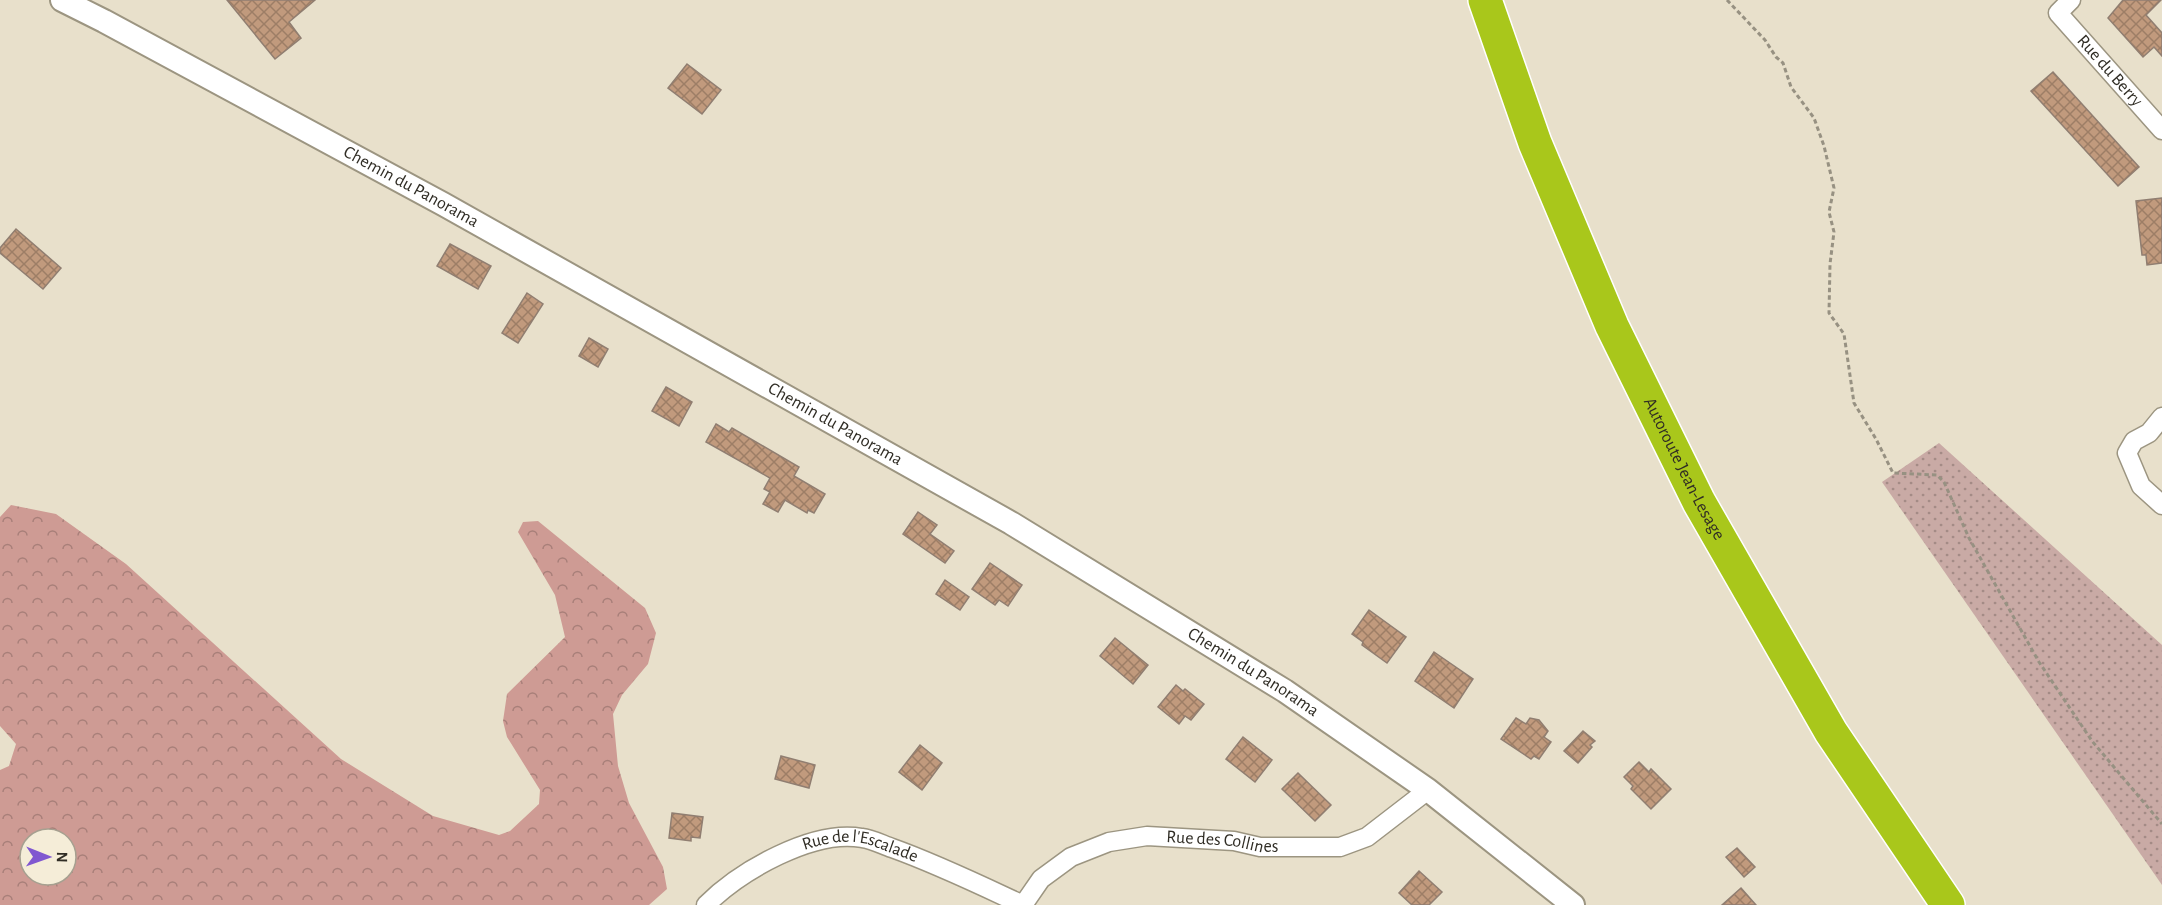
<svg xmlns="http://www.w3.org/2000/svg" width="2162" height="905" viewBox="0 0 2162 905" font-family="'Alegreya Sans',sans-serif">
  <defs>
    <pattern id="grass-dots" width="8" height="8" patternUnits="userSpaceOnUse" patternTransform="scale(1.5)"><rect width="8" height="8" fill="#c9aaa5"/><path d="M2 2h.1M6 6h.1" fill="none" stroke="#a48b86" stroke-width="1.8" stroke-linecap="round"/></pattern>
    <pattern id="forest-crowns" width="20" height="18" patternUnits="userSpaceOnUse" patternTransform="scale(1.5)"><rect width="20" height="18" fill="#ce9b94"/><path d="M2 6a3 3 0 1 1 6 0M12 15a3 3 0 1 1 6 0" fill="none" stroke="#a87f79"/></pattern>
    <pattern id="building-cross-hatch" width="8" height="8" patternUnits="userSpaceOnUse" patternTransform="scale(1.5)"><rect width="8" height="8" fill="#c19a7d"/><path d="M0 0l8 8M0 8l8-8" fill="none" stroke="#9d7e66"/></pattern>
  </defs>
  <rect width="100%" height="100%" fill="#e8e0cb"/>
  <path fill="url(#grass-dots)" d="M1939,443L2162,645V885L1882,482Z"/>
  <path fill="url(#forest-crowns)" fill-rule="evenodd" d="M11,505L56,514L126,564L341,759L433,816L499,835L510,831L539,804L540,790L507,737L503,721L507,694L565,637L555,595L518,532L523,522L538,521L645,608L656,633L648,664L622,695L613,714L618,766L629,803L663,867L667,889L649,905H0V770L9,766L16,744L0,726V517ZM30,839H66V875H30Z"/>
  <g fill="url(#building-cross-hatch)" stroke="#907e71" stroke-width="1.5">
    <path d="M227,0H315L289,22L301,38L275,59Z"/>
    <path d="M2123,0H2161L2146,15L2162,33V56L2154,47L2143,57L2108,18Z"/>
    <path d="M687,64L721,90L702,114L668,88Z"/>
    <path d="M2053,72L2139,167L2118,186L2031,91Z"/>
    <path d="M2162,198V263L2147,265L2146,255H2142L2136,201Z"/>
    <path d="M16,229L61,268L43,289L0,253V248Z"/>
    <path d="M450,244L491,266L478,289L437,266Z"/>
    <path d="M527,293L543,304L518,343L502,333Z"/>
    <path d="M589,338L608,349L598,367L579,356Z"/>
    <path d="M666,387L692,402L679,426L652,411Z"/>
    <path d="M716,424L729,432L732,428L799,467L794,476L825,494L814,513L808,510L807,513L785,500L778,512L763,504L770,492L764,489L770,478L706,442Z"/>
    <path d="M918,512L937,525L930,534L954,551L945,563L903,534Z"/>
    <path d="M990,563L1022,585L1008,606L999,600L995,605L972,589Z"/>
    <path d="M945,580L969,597L960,610L936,594Z"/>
    <path d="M1369,610L1406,637L1387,663L1362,645L1363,642L1352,634Z"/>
    <path d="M1115,638L1148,665L1133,684L1100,656Z"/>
    <path d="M1434,652L1473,679L1454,708L1415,681Z"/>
    <path d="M1176,685L1183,691L1185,689L1204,704L1191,720L1185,716L1179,724L1158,707Z"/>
    <path d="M1516,718L1526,724L1530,718L1539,720L1548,731L1544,737L1551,742L1539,759L1534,756L1531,759L1501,739Z"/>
    <path d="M1583,731L1595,741L1590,745L1592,747L1578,763L1564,751Z"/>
    <path d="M1243,737L1272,760L1255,782L1226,759Z"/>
    <path d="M920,745L942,763L922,790L899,772Z"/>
    <path d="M781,756L815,765L809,788L775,779Z"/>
    <path d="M1639,762L1649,772L1651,769L1671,789L1651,809L1631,789L1633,786L1624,777Z"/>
    <path d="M1298,773L1331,805L1315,821L1282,789Z"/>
    <path d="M672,813L703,817L700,838L691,837V841L669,838Z"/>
    <path d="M1737,848L1755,867L1744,877L1726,857Z"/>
    <path d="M1419,871L1442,892L1429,905H1412L1399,893Z"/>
    <path d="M1741,888L1756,905H1722Z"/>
  </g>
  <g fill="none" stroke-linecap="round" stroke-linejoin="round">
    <defs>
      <g id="minor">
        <path id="s1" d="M2071,0L2058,13L2162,130"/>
        <path d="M2162,417L2149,433L2134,441L2127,453L2141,486L2162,505"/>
        <path id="s2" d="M706,905C740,871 813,829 862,838C872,839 883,845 892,848C937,864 980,885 1023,905"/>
        <path id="s3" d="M1023,905L1041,879L1071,857L1109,842L1147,836L1234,841L1260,847H1340L1367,837L1428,790"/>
      </g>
      <g id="tertiary">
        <path id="s4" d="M62,0L104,21L443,204L1011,523L1285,691L1428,790L1573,905"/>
      </g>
      <g id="motorway">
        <path id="s5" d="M1485,0L1535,143L1612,326L1699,502L1831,732L1948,905"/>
      </g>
    </defs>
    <use href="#minor" stroke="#9c9581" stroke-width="21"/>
    <use href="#tertiary" stroke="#9c9581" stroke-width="26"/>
    <use href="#motorway" stroke="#fff" stroke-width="36"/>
    <path stroke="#979182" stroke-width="3" stroke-dasharray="4.5 3" stroke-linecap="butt" d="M1727,0L1765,40L1776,57L1783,63L1791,87L1814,118L1824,146L1834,188L1829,212L1834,232L1830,264L1829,313L1844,334L1854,403L1876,439L1893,473L1937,475L1944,482L1969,538L2039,662L2092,741L2162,824"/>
    <use href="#minor" stroke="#fff" stroke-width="18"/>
    <use href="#tertiary" stroke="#fff" stroke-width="22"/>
    <use href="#motorway" stroke="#a9c71b" stroke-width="33"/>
  </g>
  <g text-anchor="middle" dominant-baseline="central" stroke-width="5" stroke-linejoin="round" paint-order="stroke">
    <g font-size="18" fill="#302d25" stroke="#f5edd8">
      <text stroke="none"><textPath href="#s1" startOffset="96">Rue du Berry</textPath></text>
      <text stroke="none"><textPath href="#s4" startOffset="396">Chemin du Panorama</textPath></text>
      <text stroke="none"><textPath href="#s4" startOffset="882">Chemin du Panorama</textPath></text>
      <text stroke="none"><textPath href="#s5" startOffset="510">Autoroute Jean-Lesage</textPath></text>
      <text stroke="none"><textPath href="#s4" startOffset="1368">Chemin du Panorama</textPath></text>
      <text stroke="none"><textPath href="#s3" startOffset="224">Rue des Collines</textPath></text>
      <text stroke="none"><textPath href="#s2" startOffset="174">Rue de l'Escalade</textPath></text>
    </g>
  </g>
  <g transform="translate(48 857) rotate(91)"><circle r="28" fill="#f5edd8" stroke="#a6a090" stroke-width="1.5"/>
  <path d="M0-4.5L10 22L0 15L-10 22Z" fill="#8057d0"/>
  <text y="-9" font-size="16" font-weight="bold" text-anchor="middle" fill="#302d25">N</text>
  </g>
</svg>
